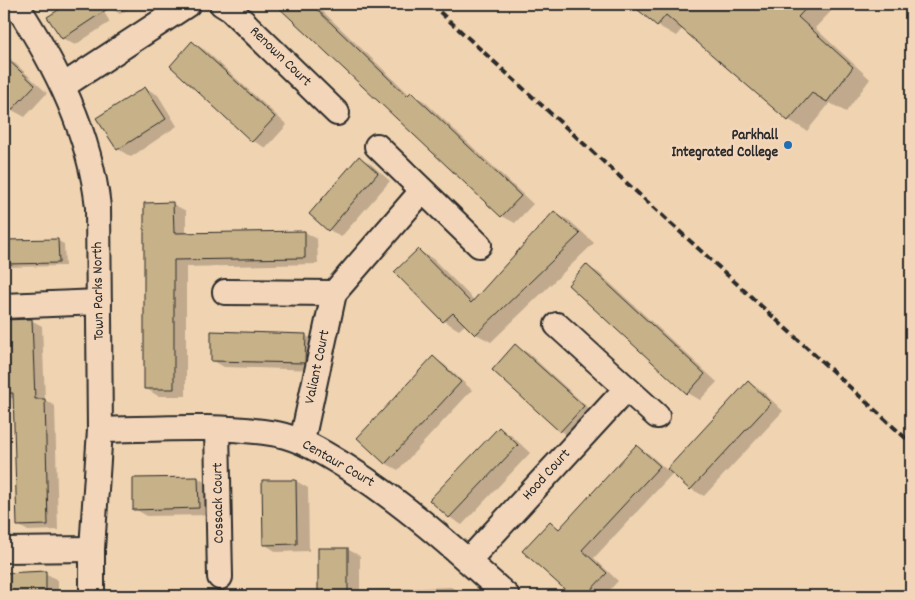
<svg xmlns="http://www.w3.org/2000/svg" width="915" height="600" viewBox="0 0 915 600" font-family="Dekko,sans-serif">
  <rect width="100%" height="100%" fill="#f0d4b1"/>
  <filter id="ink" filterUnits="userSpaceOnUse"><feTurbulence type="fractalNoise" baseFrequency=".02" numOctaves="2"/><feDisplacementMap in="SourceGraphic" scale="10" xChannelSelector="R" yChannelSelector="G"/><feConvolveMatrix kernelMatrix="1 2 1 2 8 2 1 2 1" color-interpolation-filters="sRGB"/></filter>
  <g filter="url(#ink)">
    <g fill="#0003">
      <path d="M70,4H99L110,22L75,45L62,38L49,18Z"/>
      <path d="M104,4H136L120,14Z"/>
      <path d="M277,4H315L410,95L411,94L424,101L533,204L515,223L502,216Z"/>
      <path d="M633,4H838L815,28L870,79L846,112L830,103L807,131L789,120L683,28L676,36L657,25Z"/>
      <path d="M193,43L205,50L287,125L266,148L253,141Z"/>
      <path d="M4,53L47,93L25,117L12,110L4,102Z"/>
      <path d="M145,88L158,95L177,126L131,157L118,149Z"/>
      <path d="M360,158L372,165L390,181L341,237L328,229Z"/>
      <path d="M145,204H173L186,211V234L305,232L317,239L318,264L186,267V396H158L145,388Z"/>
      <path d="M555,213L570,221L594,243L491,342L476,334L466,324L459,330L444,321L395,272L418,250L433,259L475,301Z"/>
      <path d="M58,241L64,244L65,266L4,267V242Z"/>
      <path d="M587,266L599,273L717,382L700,400L688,393Z"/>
      <path d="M31,320L42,326L45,400L55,406L58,530L28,531L18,525L13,399L4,393V321Z"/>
      <path d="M305,335L318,343L317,370L224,367L212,360Z"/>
      <path d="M515,346L528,353L595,414L573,438L561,431Z"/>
      <path d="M433,357L445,365L472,390L398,470L385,463Z"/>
      <path d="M748,383L761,390L783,411L704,496L691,489L673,473L594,558L618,581L605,595L606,596H574L524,551L550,523L560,529L636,446L649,454L667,470Z"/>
      <path d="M499,428L512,436L530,453L462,525L449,517Z"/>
      <path d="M198,478L210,485L211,515L147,516L135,509Z"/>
      <path d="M296,481L308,488L309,551L277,552L264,544Z"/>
      <path d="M319,549H347L360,556V590L451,587L464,595V596H319Z"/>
      <path d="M45,573L58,580V596H4V574Z"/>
      <path d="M144,590H175L187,596H144Z"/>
    </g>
    <g fill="#c6b188" stroke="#2b2b2b">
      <path d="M68,4H115L62,39L47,17Z"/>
      <path d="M275,4H311L407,96L411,92L521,196L501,217Z"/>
      <path d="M631,4H810L798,17L853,67L827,102L812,93L788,121L666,15L657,26Z"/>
      <path d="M192,41L275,117L252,142L170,66Z"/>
      <path d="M4,56L35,85L4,118Z"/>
      <path d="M145,87L166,119L117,150L96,118Z"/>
      <path d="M359,156L378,173L328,231L309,214Z"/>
      <path d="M173,202L174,233L305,231V258L174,260V389H144V203Z"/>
      <path d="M554,211L580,234L475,335L453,313L443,322L394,272L418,249L471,303Z"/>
      <path d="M58,239L59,263L4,264V240Z"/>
      <path d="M586,264L705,374L687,394L568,285Z"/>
      <path d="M32,319L35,399H45L48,525L17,526L13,393H4V320Z"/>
      <path d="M211,331L306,334L305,363L211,361Z"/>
      <path d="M515,344L584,406L560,432L492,370Z"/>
      <path d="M433,356L461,382L385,464L357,438Z"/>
      <path d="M748,381L771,403L690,490L667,469Z"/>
      <path d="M499,427L518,445L449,518L429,500Z"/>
      <path d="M636,445L660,466L582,550L607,573L585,596H572L522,551L550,521L559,529Z"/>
      <path d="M198,477L199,508L133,510V478Z"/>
      <path d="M262,480H296L297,544L263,545Z"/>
      <rect x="318" y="548" width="30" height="48"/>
      <path d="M46,571V596H4V573Z"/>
    </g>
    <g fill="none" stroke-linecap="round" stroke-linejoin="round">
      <defs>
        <g id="street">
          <path d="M16,4C56,66 90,133 98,207L100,430L92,549V596"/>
          <path d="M222,4L230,9L337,113"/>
          <path d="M63,86L188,4"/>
          <path d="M377,146L479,245"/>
          <path d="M225,292L334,293"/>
          <path d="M4,306L99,302"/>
          <path d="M557,325L657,416"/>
          <path d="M217,429L220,577"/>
          <path d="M100,430C158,429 219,424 277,434C302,439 324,453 345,466C404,503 456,550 507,596"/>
          <path d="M302,441L334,293L422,191"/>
          <path d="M4,550L92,549"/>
          <path d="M468,561L626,389"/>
        </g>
      </defs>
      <use href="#street" stroke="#2b2b2b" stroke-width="28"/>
      <use href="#street" stroke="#f3d6ba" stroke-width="24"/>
      <path stroke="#2b2b2b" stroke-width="4" stroke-dasharray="8 4" stroke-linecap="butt" d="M431,4L911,443"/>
    </g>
  </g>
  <circle fill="#1f6fb2" stroke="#f3d6ba" stroke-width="2" cx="788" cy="145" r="5"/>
  <g text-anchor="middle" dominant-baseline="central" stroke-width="5" stroke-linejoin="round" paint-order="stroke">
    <g font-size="15" fill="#2b2b2b" stroke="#f3d6ba">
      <text transform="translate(280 57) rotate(44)">Renown Court</text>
      <text transform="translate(99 291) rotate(-91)">Town Parks North</text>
      <text transform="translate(318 367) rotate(-78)">Valiant Court</text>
      <text transform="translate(338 464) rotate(30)">Centaur Court</text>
      <text transform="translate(547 475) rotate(-48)">Hood Court</text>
      <text transform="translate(219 503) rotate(-91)">Cossack Court</text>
    </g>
    <g font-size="15" font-weight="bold" fill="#2b2b2b" stroke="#f3d6ba" text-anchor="end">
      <text x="778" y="136">Parkhall<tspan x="778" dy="17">Integrated College</tspan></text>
    </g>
  </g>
  <rect width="915" height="600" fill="none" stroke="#f3d6ba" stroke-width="20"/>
  <rect x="10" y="10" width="895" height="580" fill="none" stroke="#2b2b2b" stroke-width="2" filter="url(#ink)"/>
</svg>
